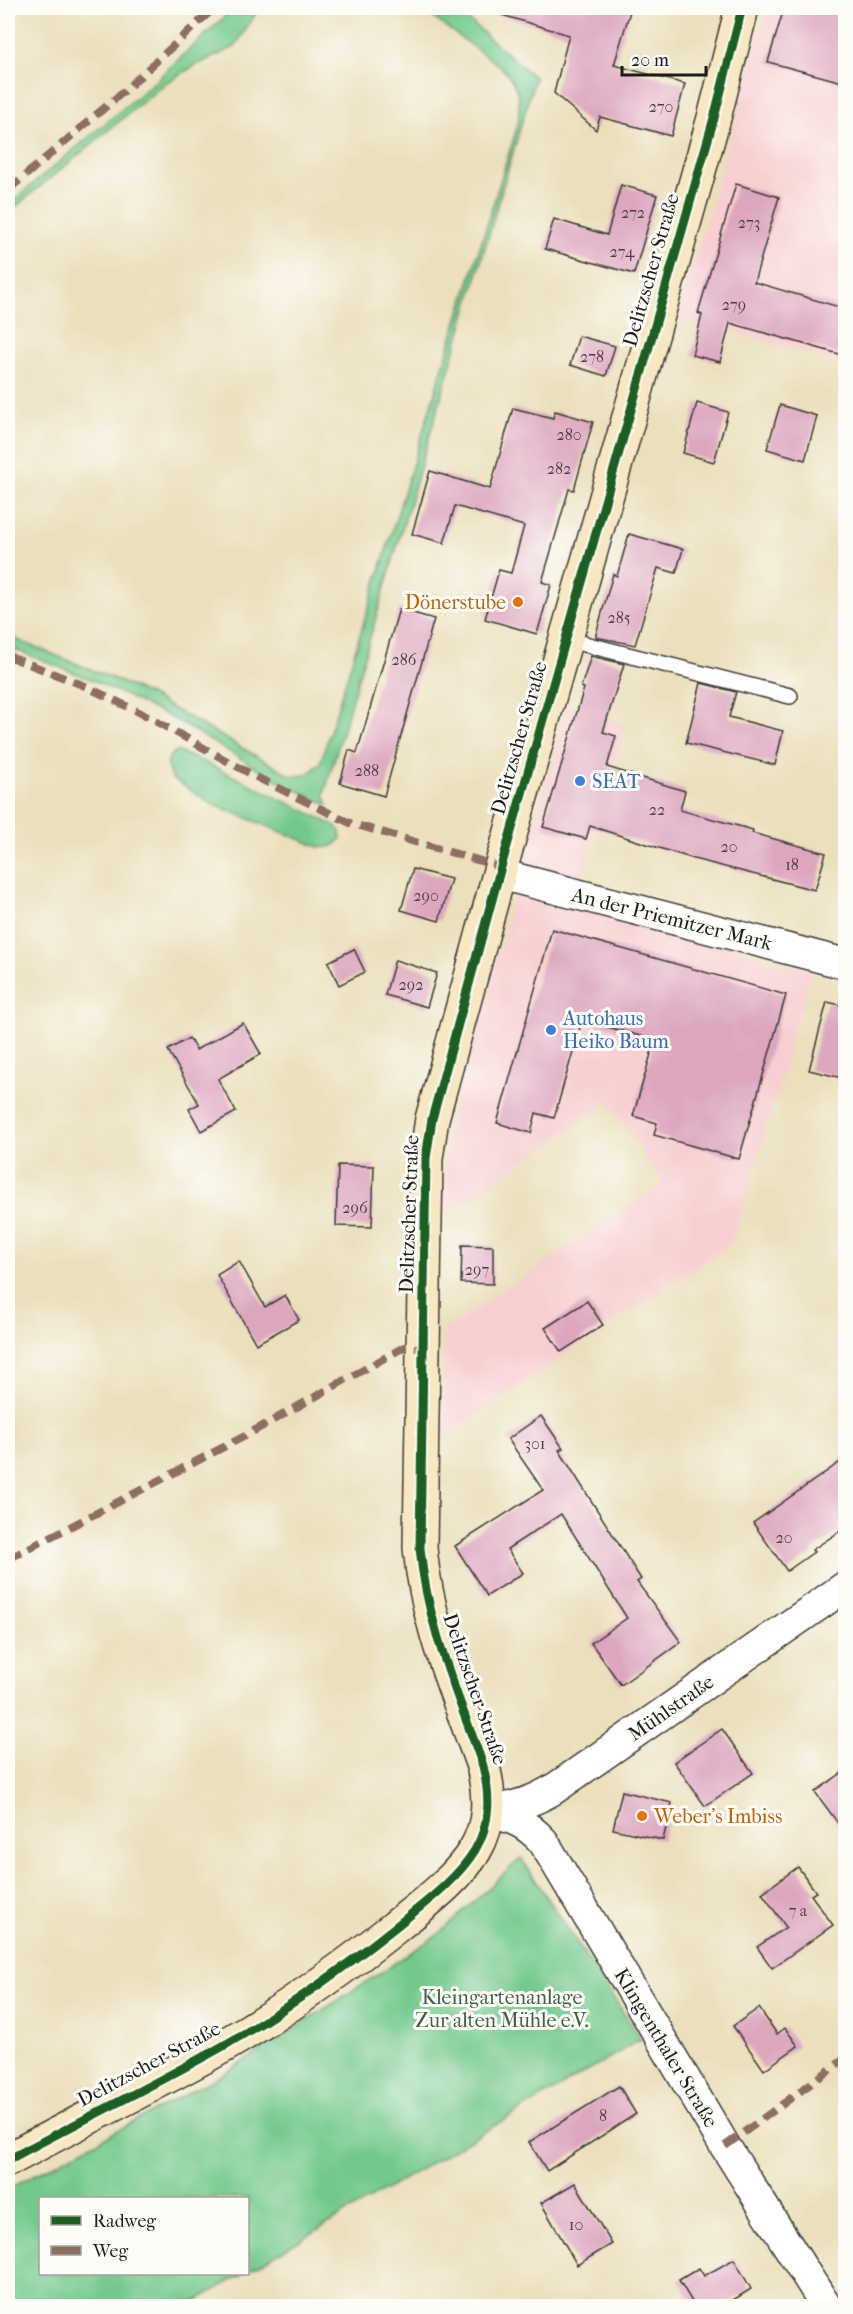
<svg xmlns="http://www.w3.org/2000/svg" width="853" height="2314" viewBox="0 0 853 2314" font-family="'IM FELL French Canon',serif">
  <rect width="100%" height="100%" fill="#fdfcf7"/>
  <filter id="ink" filterUnits="userSpaceOnUse"><feTurbulence type="fractalNoise" baseFrequency=".0167" numOctaves="2"/><feDisplacementMap in="SourceGraphic" scale="12" xChannelSelector="R" yChannelSelector="G"/><feConvolveMatrix kernelMatrix="1 2 1 2 8 2 1 2 1" color-interpolation-filters="sRGB"/></filter>
  <filter id="wash" filterUnits="userSpaceOnUse"><feTurbulence type="fractalNoise" baseFrequency=".008" numOctaves="4" result="noise"/><feDisplacementMap in="SourceGraphic" scale="24" xChannelSelector="R" yChannelSelector="G"/><feGaussianBlur stdDeviation="1.35" result="paint"/><feColorMatrix in="noise" values="0 0 0 0 0 0 0 0 0 0 0 0 0 0 0 0 0 1.4 0 .05"/><feComposite in="paint" operator="in"/></filter>
  <g filter="url(#wash)">
    <rect width="100%" height="100%" fill="#ebdfbc"/>
    <g fill="#f7cfd0">
      <path d="M767,8H845V363L678,318Z"/>
      <path d="M567,708L625,725L574,904L812,971L732,1243L443,1437L444,1330L664,1183L608,1103L443,1217L447,1133Z"/>
    </g>
    <g fill="#73c98d" stroke="#487254" stroke-width="1.5">
      <path d="M234,8H259L235,47L196,65L167,82L8,213V205L151,85Z"/>
      <path d="M420,8H455L535,78L324,794L328,805L282,783L174,719L95,681L8,647V636L117,680L151,696L290,775C305,778 312,773 321,761L518,124C521,98 519,86 501,67Z"/>
      <path d="M177,751L206,763L334,825L340,831L341,839C334,847 329,848 319,847L212,804L173,779C166,771 165,755 177,751Z"/>
      <path d="M521,1858L641,2039L248,2271V2198H40V2274H243L187,2306H8V2189L225,2073L360,1986L439,1934Z"/>
    </g>
    <g id="blocks">
      <g fill="#dda6bf">
        <path d="M496,8H631L614,65L685,84L671,136L600,117L596,130L554,93L569,35L495,13Z"/>
        <path d="M784,8H830L846,12V83L768,62Z"/>
        <path d="M736,184L779,197L754,282L846,309V356L730,323L720,362L692,355L702,315L698,313Z"/>
        <path d="M621,185L657,195L634,274L545,249L554,219L607,235Z"/>
        <path d="M579,336L615,346L606,376L570,365Z"/>
        <path d="M697,403L728,412L714,462L683,453Z"/>
        <path d="M780,405L817,416L805,460L767,449Z"/>
        <path d="M513,408L553,418L555,411L593,422L574,490L569,489L542,582L551,585L537,634L485,619L499,570L511,573L524,526L455,506L444,543L412,534L430,471L490,489Z"/>
        <path d="M629,534L683,549L676,573L658,568L635,645L596,637V634L613,574L617,576Z"/>
        <path d="M399,609L434,619L384,796L340,783L349,750L357,753Z"/>
        <path d="M591,656L624,664L603,732L616,736L607,767L685,791L680,810L753,830L752,833L826,853L815,890L694,859L590,826L586,839L543,827L584,688L581,687Z"/>
        <path d="M701,683L736,692L729,717L783,731L775,765L686,743Z"/>
        <path d="M413,869L451,879L439,921L401,910Z"/>
        <path d="M552,929L786,995L739,1159L654,1135L657,1123L633,1116L655,1040L582,1020L554,1118L536,1113L531,1133L497,1123Z"/>
        <path d="M354,949L365,972L339,985L328,962Z"/>
        <path d="M395,960L437,973L427,1007L385,995Z"/>
        <path d="M827,1002L846,1006V1079L809,1070Z"/>
        <path d="M243,1023L261,1054L218,1079L236,1112L201,1131L189,1109L199,1104L168,1050L189,1038L196,1050Z"/>
        <path d="M338,1165L374,1166L372,1227L336,1226Z"/>
        <path d="M462,1245L493,1246V1284L461,1283Z"/>
        <path d="M239,1261L265,1307L285,1295L299,1320L256,1344L217,1275Z"/>
        <path d="M587,1301L603,1325L561,1352L545,1328Z"/>
        <path d="M541,1416L563,1448L559,1450L641,1579L637,1582L681,1642L621,1685L591,1643L627,1618L561,1514L507,1549L523,1573L487,1596L455,1546L543,1490L508,1439Z"/>
        <path d="M846,1458V1527L812,1550L814,1552L787,1571L753,1523Z"/>
        <path d="M722,1729L753,1773L705,1806L674,1762Z"/>
        <path d="M846,1770V1834L815,1792Z"/>
        <path d="M622,1791L672,1803L663,1840L613,1829Z"/>
        <path d="M798,1867L816,1892L811,1895L833,1925L772,1968L757,1947L786,1927L762,1893Z"/>
        <path d="M759,2008L777,2034L785,2028L798,2046L764,2070L733,2026Z"/>
        <path d="M619,2086L636,2114L547,2171L529,2142Z"/>
        <path d="M575,2183L612,2244L577,2265L541,2203Z"/>
        <path d="M734,2259L751,2289L722,2307H695L679,2280L699,2268L704,2276Z"/>
      </g>
    </g>
  </g>
  <g filter="url(#ink)">
    <use href="#blocks" fill-opacity="0" stroke="#3b3934" stroke-width="1.5"/>
    <g fill="none" stroke-linecap="round" stroke-linejoin="round">
      <defs>
        <path id="lane" d="M565,639L790,696"/>
        <g id="street">
          <path d="M499,874L846,964"/>
          <path d="M488,1812C513,1818 525,1822 543,1841L725,2146L826,2306"/>
          <path d="M488,1812C513,1807 533,1802 554,1789L846,1586"/>
        </g>
        <path id="secondary" d="M8,2160C80,2121 154,2085 225,2045C284,2011 340,1971 394,1928C422,1905 456,1881 475,1850C491,1823 490,1795 483,1766C457,1692 427,1626 420,1548L426,1158L432,1119L499,874L714,118L742,8"/>
      </defs>
      <use href="#lane" stroke="#3b3934" stroke-width="18"/>
      <use href="#street" stroke="#3b3934" stroke-width="33"/>
      <use href="#secondary" stroke="#3b3934" stroke-width="36"/>
      <use href="#lane" stroke="#fff" stroke-width="15"/>
      <use href="#street" stroke="#fff" stroke-width="30"/>
      <use href="#secondary" stroke="#f7e8c3" stroke-width="33"/>
      <g stroke="#8d6e63" stroke-width="8" stroke-dasharray="15 8" stroke-linecap="butt">
        <path d="M8,190L123,92L214,8"/>
        <path d="M8,656L85,686L139,712L258,778L350,823L501,867"/>
        <path d="M8,1559L245,1436L404,1347L424,1348"/>
        <path d="M725,2146L846,2058"/>
      </g>
      <defs>
        <path id="cycleway" d="M8,2160C80,2121 154,2085 225,2045C284,2011 340,1971 394,1928C422,1905 456,1881 475,1850C491,1823 490,1795 483,1766C457,1692 427,1626 420,1548L426,1158L432,1119L499,874L714,118L742,8"/>
      </defs>
      <use href="#cycleway" stroke="#fdfcf7" stroke-width="13"/>
      <use href="#cycleway" stroke="#1b5e20" stroke-width="9"/>
    </g>
  </g>
  <g fill="#e8710a" stroke="#fdfcf7" stroke-width="2">
    <circle cx="518" cy="602" r="6"/>
    <circle cx="642" cy="1816" r="6"/>
  </g>
  <g fill="#3f7fe0" stroke="#fdfcf7" stroke-width="2">
    <circle cx="580" cy="781" r="6"/>
    <circle cx="551" cy="1030" r="6"/>
  </g>
  <g text-anchor="middle" dominant-baseline="central" stroke-width="6" stroke-linejoin="round" paint-order="stroke">
    <g font-size="16" fill="#4c3e45">
      <text x="661" y="106">270</text>
      <text x="633" y="212">272</text>
      <text x="749" y="222">273</text>
      <text x="622" y="251">274</text>
      <text x="734" y="304">279</text>
      <text x="592" y="356">278</text>
      <text x="569" y="434">280</text>
      <text x="559" y="468">282</text>
      <text x="619" y="617">285</text>
      <text x="404" y="659">286</text>
      <text x="367" y="770">288</text>
      <text x="657" y="809">22</text>
      <text x="729" y="846">20</text>
      <text x="792" y="864">18</text>
      <text x="426" y="895">290</text>
      <text x="411" y="984">292</text>
      <text x="355" y="1207">296</text>
      <text x="477" y="1269">297</text>
      <text x="535" y="1443">301</text>
      <text x="784" y="1537">20</text>
      <text x="798" y="1910">7 a</text>
      <text x="603" y="2115">8</text>
      <text x="576" y="2224">10</text>
    </g>
    <g font-size="20" fill="#1c1c1c" stroke="#fdfcf7">
      <text transform="translate(651 270) rotate(-74)">Delitzscher Straße</text>
      <text transform="translate(519 738) rotate(-74)">Delitzscher Straße</text>
      <text transform="translate(672 919) rotate(14)">An der Priemitzer Mark</text>
      <text transform="translate(409 1214) rotate(-88)">Delitzscher Straße</text>
      <text transform="translate(475 1689) rotate(71)">Delitzscher Straße</text>
      <text transform="translate(671 1708) rotate(-35)">Mühlstraße</text>
      <text transform="translate(666 2048) rotate(59)">Klingenthaler Straße</text>
      <text transform="translate(149 2064) rotate(-28)">Delitzscher Straße</text>
    </g>
    <g font-size="20" fill="#c56008" stroke="#fdfcf7" text-anchor="end">
      <text x="506" y="602">Dönerstube</text>
      <text x="654" y="1816" text-anchor="start">Weber's Imbiss</text>
    </g>
    <g font-size="20" fill="#366cbe" stroke="#fdfcf7" text-anchor="start">
      <text x="592" y="781">SEAT</text>
      <text x="563" y="1018">Autohaus<tspan x="563" dy="23">Heiko Baum</tspan></text>
    </g>
    <g font-size="20" fill="#3f6149" stroke="#fdfcf7">
      <text x="502" y="1997">Kleingartenanlage<tspan x="502" dy="23">Zur alten Mühle e.V.</tspan></text>
    </g>
  </g>
  <rect width="853" height="2314" fill="none" stroke="#fdfcf7" stroke-width="30"/>
  <rect x="39" y="2197" width="210" height="78" fill="#fdfcf7" stroke="#a3a29f" stroke-width="1.5"/>
  <rect x="51" y="2216" width="30" height="9" fill="#1b5e20" stroke="#a3a29f" stroke-width="1.5"/>
  <text x="93" y="2227" font-size="18" fill="#1c1c1c">Radweg</text>
  <rect x="51" y="2246" width="30" height="9" fill="#8d6e63" stroke="#a3a29f" stroke-width="1.5"/>
  <text x="93" y="2257" font-size="18" fill="#1c1c1c">Weg</text>
  <path d="M622 66v9h84v-9" fill="none" stroke="#1c1c1c" stroke-width="3"/>
  <text x="631" y="66" font-size="18" fill="#1c1c1c" stroke="#fdfcf7" stroke-width="4.5" paint-order="stroke">20 m</text>
</svg>
